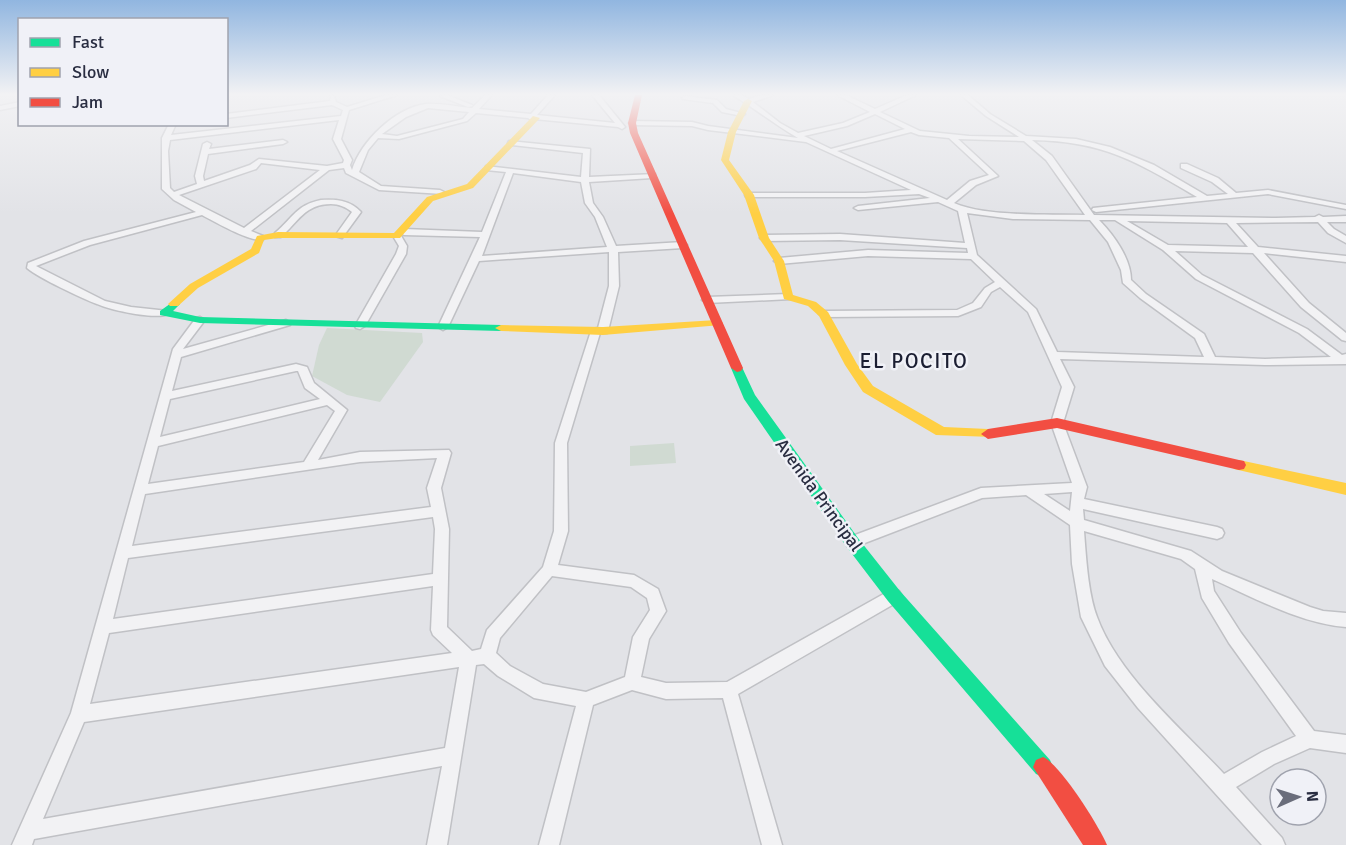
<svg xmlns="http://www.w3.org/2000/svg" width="1346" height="845" viewBox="0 0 1346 845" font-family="Signika,sans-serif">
  <rect width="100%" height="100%" fill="#e2e3e7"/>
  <g fill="#d0dad2">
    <path d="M327,328L422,333L423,342L380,402L347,395L312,376L319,345Z"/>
    <path d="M674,443L676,463L630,466V446Z"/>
  </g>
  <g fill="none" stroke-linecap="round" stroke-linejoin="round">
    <defs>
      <g id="street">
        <path d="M331,95L334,96L336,102L347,107L386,95H397L349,110L341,139L352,160L350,165L352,170C361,141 395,108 426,104C441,103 458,107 472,108L485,95H492L479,109L531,114L548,95H555L537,115L615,123L592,95H599L625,127L622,129L618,127L534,119L531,120L528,118L476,113L467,121L399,139L378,138L368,150L359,172L381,186L440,190L444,192L443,194L379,190L346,173L344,168L329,170L251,231L263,236V240C248,241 217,223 202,215L90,245L36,266L105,301L131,307L168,311L169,313C159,321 110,310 97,304C81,298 39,278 27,268L28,263L84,241L196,212L174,200L162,189V138L169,124H176L171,135L341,116L343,110L332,105L226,118V114L330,101ZM428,108L469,112L463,119L397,136L382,134L406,117ZM339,120L333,139L344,160L343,163L327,166L259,159L250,165L204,181L203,176L208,154L283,144L287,142L283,140L209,149L211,144L207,142L203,144L195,176L197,184L174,192L170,188L168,151L170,140ZM261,163L320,170L244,228L179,195L256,169Z"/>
        <path d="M447,95L472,105L473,106L468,107L440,96Z"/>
        <path d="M733,95H742L749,99L762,95H774L753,102L780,123L798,133L843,123L870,112L837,95H846L875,109L907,95H916L880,112L920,131L969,136L1019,137L986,116L961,95H968L990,114L1026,136L1076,139L1110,147L1154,165L1207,196L1228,194L1212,182L1181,168V164H1187L1218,178L1236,193L1268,190L1346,205V209L1268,194L1096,212L1092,210L1093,208L1197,197C1137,162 1104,141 1032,140L1052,156L1094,215L1276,218L1315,217L1319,215L1323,217L1346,216V222H1327L1334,229L1346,236V243L1328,233L1318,222L1236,223L1258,247L1346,256V262L1264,253L1309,303L1346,333V341L1342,340L1301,307L1253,253L1175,251L1202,275L1307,329L1342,355L1346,354V364L1265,365L1060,359L1074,387L1063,423L1087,487L1084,499L1217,527L1222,529L1224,533L1222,537L1217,539L1083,509L1084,520L1191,551L1222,571L1310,607L1323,611L1346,613V627C1299,623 1255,598 1212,579L1214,591L1241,633L1314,731L1346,735V753L1310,748L1274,764L1236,787L1282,838L1285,845H1262L1138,708L1105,666L1081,617L1072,564L1070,525L1026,495L982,498L857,546L852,548L847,546L845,542L847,538L981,488L1072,483L1051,423L1062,387L1028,312L1000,287L991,292L981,307L958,316L824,317L819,314L824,311L957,310L973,303L985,288L995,282L971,259L868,256L779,264L774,261L779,258L868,250L968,253L967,248L840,240L764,241L760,238L764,235L840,234L965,243L958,211L938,202L858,210L854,208L858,206L930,198L919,194L865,197H746L745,195L749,193H865L911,190L806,142L708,130L692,126L632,125L629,123L632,121L692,122L708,126L798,138C776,125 755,109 733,95ZM875,114L905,129L831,149L804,136L847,126ZM911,132L919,135L949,138L989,175L970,181L947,200L837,151ZM958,139L1024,141L1046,160L1085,215C1049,214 986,217 954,203L976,185L998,176ZM967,213L1013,219L1090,220L1108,242L1121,270L1123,283L1140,298L1195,338L1204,357L1057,352L1036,309L977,255ZM1099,220H1115L1163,250L1196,279L1299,333L1331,357L1265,359L1215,357L1204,334L1146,294L1131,280C1131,259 1114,235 1099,220ZM1127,221L1227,223L1248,247L1168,245ZM1072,492L1070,511L1044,494ZM1084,531L1181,559L1195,569L1202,598L1229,643L1296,736L1262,752L1224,774C1182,729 1118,675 1097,617C1088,593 1086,557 1084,531Z"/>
        <path d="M685,96L717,100L726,109L745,114L742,116L722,112L713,103L683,99L682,98Z"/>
        <path d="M20,102V106L0,110V106Z"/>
        <path d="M509,141L590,149L589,177L655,174V178H652L589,182L593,203L603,217L616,246L683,242L687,245L683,248L618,252L619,286L608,331L607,333H600L567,443L568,531L558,565L634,575L658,589L666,611L649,639L641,677L666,683L727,682L889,591L894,590L899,591L902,596L899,601L738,694L782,845H762L723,698L666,699L632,690L593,705L559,845H539L576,706L534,698L498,676L484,664L476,665L447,845H427L442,766L34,839L32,845H12L71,713L173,349L196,318L200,317L205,320L183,349L286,320L291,323L290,325L181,357L172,391L296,364L307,367L314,383L347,410L318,460L360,452L449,450L451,453L441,488L449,529L447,627L472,651L481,649L487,630L543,567L554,531L555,443L591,331L592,329L598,328L609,286V252L479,261L448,327L443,330L438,327L480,237L404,235L400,232L404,229L482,232L506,172L486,170V166L581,177L583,153L512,145L508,143ZM513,173L581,182L585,203L595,217L607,247L482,256ZM296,371H298L305,388L320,399L160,437L170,399ZM327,405L335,411L304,462L148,484L158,446ZM437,458L427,488L431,507L132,546L145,494L360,462ZM433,517L435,529L433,574L113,619L128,558ZM552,576L631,587L647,598L650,610L633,637L625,677L586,692L543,684L510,666L496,653L500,638ZM433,586L431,630L433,635L452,653L90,704L109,633ZM459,667L445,748L43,819L84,722Z"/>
        <path d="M321,200C336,199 350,200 361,212L342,238L335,236L352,212C346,207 339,204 331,204C305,204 298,222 281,237H275V233C293,218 296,205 321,200Z"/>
        <path d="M397,233L400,234L407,246L406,254L365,326L360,329L356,328L355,326L396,254L399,246L393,236Z"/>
        <path d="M788,294L793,297L791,299L707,303L702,300L707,297Z"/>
      </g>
    </defs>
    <use href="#street" stroke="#c0c1c5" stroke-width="3"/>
    <use href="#street" fill="#f2f2f4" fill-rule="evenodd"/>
    <g fill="#16e098" fill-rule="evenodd">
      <path d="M174,301L180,304L173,311L200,317L501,325L507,328L501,331L200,323L160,315V311Z"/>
      <path d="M737,364L741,365L755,395L858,538L900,591L1050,760L1053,767L1050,774L1043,777L1036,774L888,601L846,546L744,399L731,368Z"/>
    </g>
    <g fill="#ffcf43" fill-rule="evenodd">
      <path d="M748,99L752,101L736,132L729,160L754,195L769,238L784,261L793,295L816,302L828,312L857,364L873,386L944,427L988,429L995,434L993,437L936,435L863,392L845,365L819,316L808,306L784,299L774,261L759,238L744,195L721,160L728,132L744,101Z"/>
      <path d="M533,116L540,118L473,188L433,201L400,238H278L264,240L259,253L198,288L178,306H170L168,304L190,284L251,249L257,236L278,232L394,233L427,197L467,184Z"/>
      <path d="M717,320L721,321L723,323L721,325L603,335L501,331L495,328L501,325L603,327Z"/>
      <path d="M1239,460L1346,483V495L1234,469L1232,465L1234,461Z"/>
    </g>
    <g fill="#f24e42" fill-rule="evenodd">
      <path d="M635,95H642L636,123L638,133L743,368L741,371L737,372L731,368L630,133L628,123Z"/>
      <path d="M1057,418L1239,460L1244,461L1246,465L1244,469L1239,470L1057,428L988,439L981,434L988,429Z"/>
      <path d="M1043,757C1060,764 1099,826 1107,845H1083L1033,767L1036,760Z"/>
    </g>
  </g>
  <linearGradient id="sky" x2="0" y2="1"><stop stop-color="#91b6e0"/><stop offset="0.44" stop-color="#f2f2f4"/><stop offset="1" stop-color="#f2f2f4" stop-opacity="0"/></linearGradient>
  <rect width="1346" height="214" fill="url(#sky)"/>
  <g text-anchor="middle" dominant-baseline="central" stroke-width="5" stroke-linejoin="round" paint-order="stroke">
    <g font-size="18" fill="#292d41" stroke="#f0f1f7">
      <text transform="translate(819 495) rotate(54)">Avenida Principal</text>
    </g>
    <g font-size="21" letter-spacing="1.5" fill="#1b1e32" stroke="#f0f1f7">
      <text x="914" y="361">EL POCITO</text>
    </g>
  </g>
  <rect x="18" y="18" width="210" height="108" fill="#f0f1f7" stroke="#a0a3ae" stroke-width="1.5"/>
  <rect x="30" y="38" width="30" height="9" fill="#16e098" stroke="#a0a3ae" stroke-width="1.5"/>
  <text x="72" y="48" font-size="18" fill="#292d41">Fast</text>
  <rect x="30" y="68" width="30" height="9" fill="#ffcf43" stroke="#a0a3ae" stroke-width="1.5"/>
  <text x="72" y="78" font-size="18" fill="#292d41">Slow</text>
  <rect x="30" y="98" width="30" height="9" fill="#f24e42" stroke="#a0a3ae" stroke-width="1.5"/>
  <text x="72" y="108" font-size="18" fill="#292d41">Jam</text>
  <g transform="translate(1298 797) rotate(87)"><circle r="28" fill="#f0f1f7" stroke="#a0a3ae" stroke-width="1.5"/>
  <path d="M0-4.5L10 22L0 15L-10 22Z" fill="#6a6d7b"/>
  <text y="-9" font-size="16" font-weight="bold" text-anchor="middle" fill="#292d41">N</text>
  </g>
</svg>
